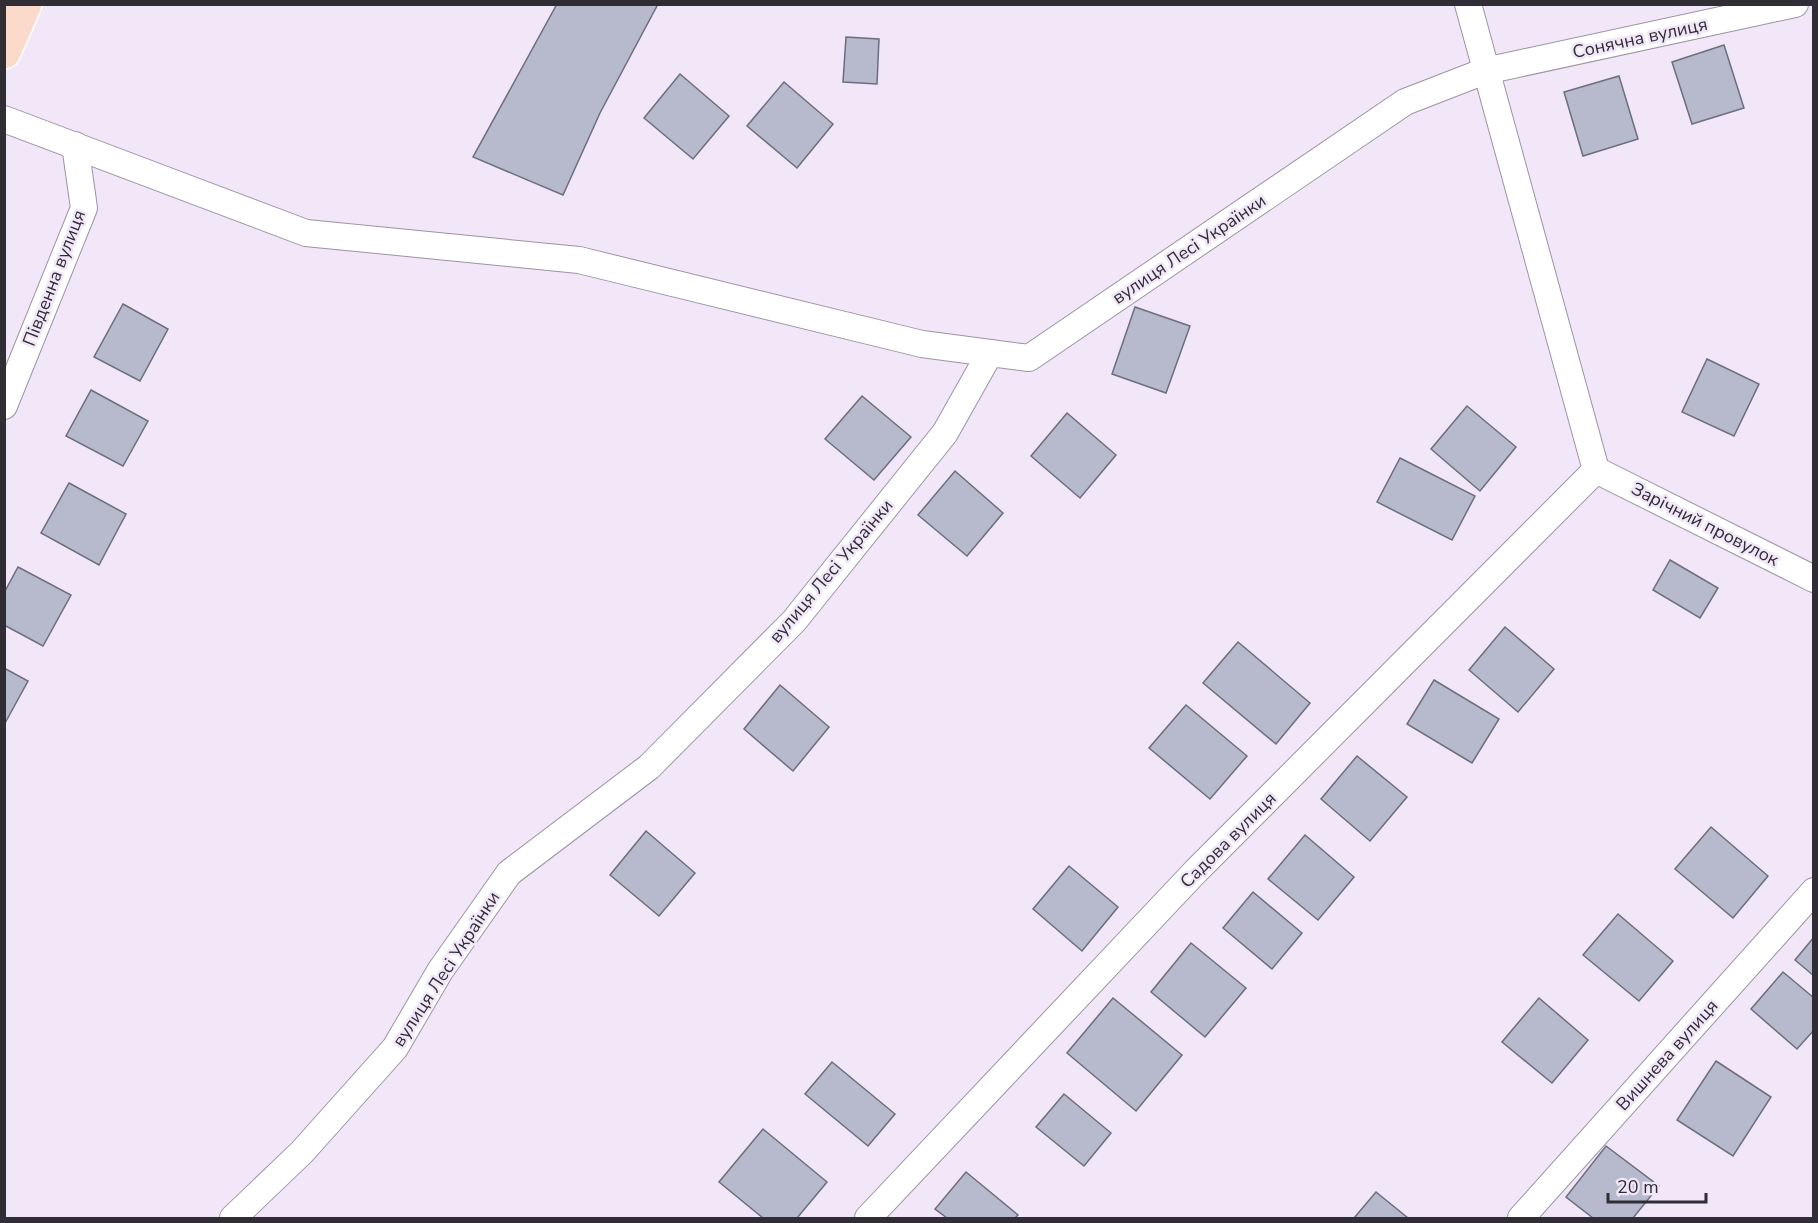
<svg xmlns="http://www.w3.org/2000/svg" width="1818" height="1223" viewBox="0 0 1818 1223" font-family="'Nunito Sans',sans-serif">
  <rect width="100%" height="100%" fill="#f1e7f9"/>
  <g fill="#b7b9cc" stroke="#6c6e7f" stroke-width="1.5">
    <path d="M557,4H658L600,113L563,195L473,157Z"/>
    <path d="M846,37L879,39L877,84L843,82Z"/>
    <path d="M1724,45L1744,108L1692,124L1672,62Z"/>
    <path d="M680,74L729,116L693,159L644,118Z"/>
    <path d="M1619,76L1638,139L1583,156L1564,92Z"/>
    <path d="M784,82L833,124L797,168L747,126Z"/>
    <path d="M123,304L168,329L140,381L94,357Z"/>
    <path d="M1135,307L1190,326L1166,393L1112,374Z"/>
    <path d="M1707,359L1759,384L1734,436L1682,412Z"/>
    <path d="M91,390L148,421L123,466L66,436Z"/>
    <path d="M862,396L911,437L874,480L825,439Z"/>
    <path d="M1467,406L1516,447L1480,491L1431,449Z"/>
    <path d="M1067,413L1116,455L1080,498L1031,456Z"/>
    <path d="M1400,458L1475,496L1452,540L1377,502Z"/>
    <path d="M955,471L1003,513L967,556L918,515Z"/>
    <path d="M69,483L126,514L99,565L41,533Z"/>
    <path d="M1670,560L1718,588L1700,618L1653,590Z"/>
    <path d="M18,567L71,595L43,646L4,625V593Z"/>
    <path d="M1505,627L1554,669L1518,712L1469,670Z"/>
    <path d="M1238,642L1310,703L1276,744L1203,683Z"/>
    <path d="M4,668L28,681L4,725Z"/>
    <path d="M1434,680L1499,719L1472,763L1407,724Z"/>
    <path d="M780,685L829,727L793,771L744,729Z"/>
    <path d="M1186,705L1247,756L1210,799L1149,748Z"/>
    <path d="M1357,756L1407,797L1370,841L1321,799Z"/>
    <path d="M1711,827L1768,876L1733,918L1675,869Z"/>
    <path d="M646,831L695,873L659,916L610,875Z"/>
    <path d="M1305,835L1354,877L1318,920L1268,879Z"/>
    <path d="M1069,866L1118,907L1082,951L1033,909Z"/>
    <path d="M1253,892L1302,933L1272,969L1223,928Z"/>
    <path d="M1618,914L1673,961L1639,1001L1583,955Z"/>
    <path d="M1814,937V976L1795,960Z"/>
    <path d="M1191,943L1246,988L1205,1037L1151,992Z"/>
    <path d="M1783,972L1814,998V1030L1797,1049L1751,1009Z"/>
    <path d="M1113,998L1182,1055L1136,1111L1067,1053Z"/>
    <path d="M1539,998L1588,1040L1552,1083L1502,1042Z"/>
    <path d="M1716,1061L1771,1097L1733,1156L1677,1120Z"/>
    <path d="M832,1062L895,1114L868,1146L805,1094Z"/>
    <path d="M1064,1094L1111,1133L1084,1166L1036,1127Z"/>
    <path d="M763,1129L827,1182L797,1218H763L719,1182Z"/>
    <path d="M1606,1146L1659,1186L1633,1218H1593L1566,1197Z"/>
    <path d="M966,1172L1018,1215L1015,1218H947L935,1209Z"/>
    <path d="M1376,1192L1408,1218H1354Z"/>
  </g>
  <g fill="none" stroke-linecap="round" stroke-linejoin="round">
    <defs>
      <g id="minor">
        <path d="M1468,4L1596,470"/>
        <path d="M4,119L306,233L579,260L922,344L990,353"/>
        <path d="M4,406L84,208L75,145"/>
        <path d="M1596,470L1814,579"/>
        <path d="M233,1218L302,1152L395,1048L440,971L509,873L649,767L794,621L945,433L990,353L1029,358L1405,102L1485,71L1795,4"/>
        <path d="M868,1218L1196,871L1596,470"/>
        <path d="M1521,1218L1814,891"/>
      </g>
      <path id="primary" d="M4,52L25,4"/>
    </defs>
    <use href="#minor" stroke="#9d93a4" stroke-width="28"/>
    <use href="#primary" stroke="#fff" stroke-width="36"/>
    <use href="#minor" stroke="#fff" stroke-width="26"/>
    <use href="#primary" stroke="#fbd9cb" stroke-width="33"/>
  </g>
  <g text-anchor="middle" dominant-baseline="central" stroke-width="5" stroke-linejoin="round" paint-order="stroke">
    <g font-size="18" fill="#312d34" stroke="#f1e7f9">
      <text transform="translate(1640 38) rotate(-12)">Сонячна вулиця</text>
      <text transform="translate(1189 249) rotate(-34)">вулиця Лесі Українки</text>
      <text transform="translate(54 278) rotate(-69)">Південна вулиця</text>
      <text transform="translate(1705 524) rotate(27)">Зарічний провулок</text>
      <text transform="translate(831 571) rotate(-50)">вулиця Лесі Українки</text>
      <text transform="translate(1228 840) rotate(-45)">Садова вулиця</text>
      <text transform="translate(446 969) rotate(-57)">вулиця Лесі Українки</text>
      <text transform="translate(1667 1055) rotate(-48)">Вишнева вулиця</text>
    </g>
  </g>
  <rect width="1818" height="1223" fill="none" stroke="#312d34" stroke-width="12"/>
  <path d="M1608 1193v9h98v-9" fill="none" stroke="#312d34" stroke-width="3"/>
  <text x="1617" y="1193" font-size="18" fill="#312d34" stroke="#f1e7f9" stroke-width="4.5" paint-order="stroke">20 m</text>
</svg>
